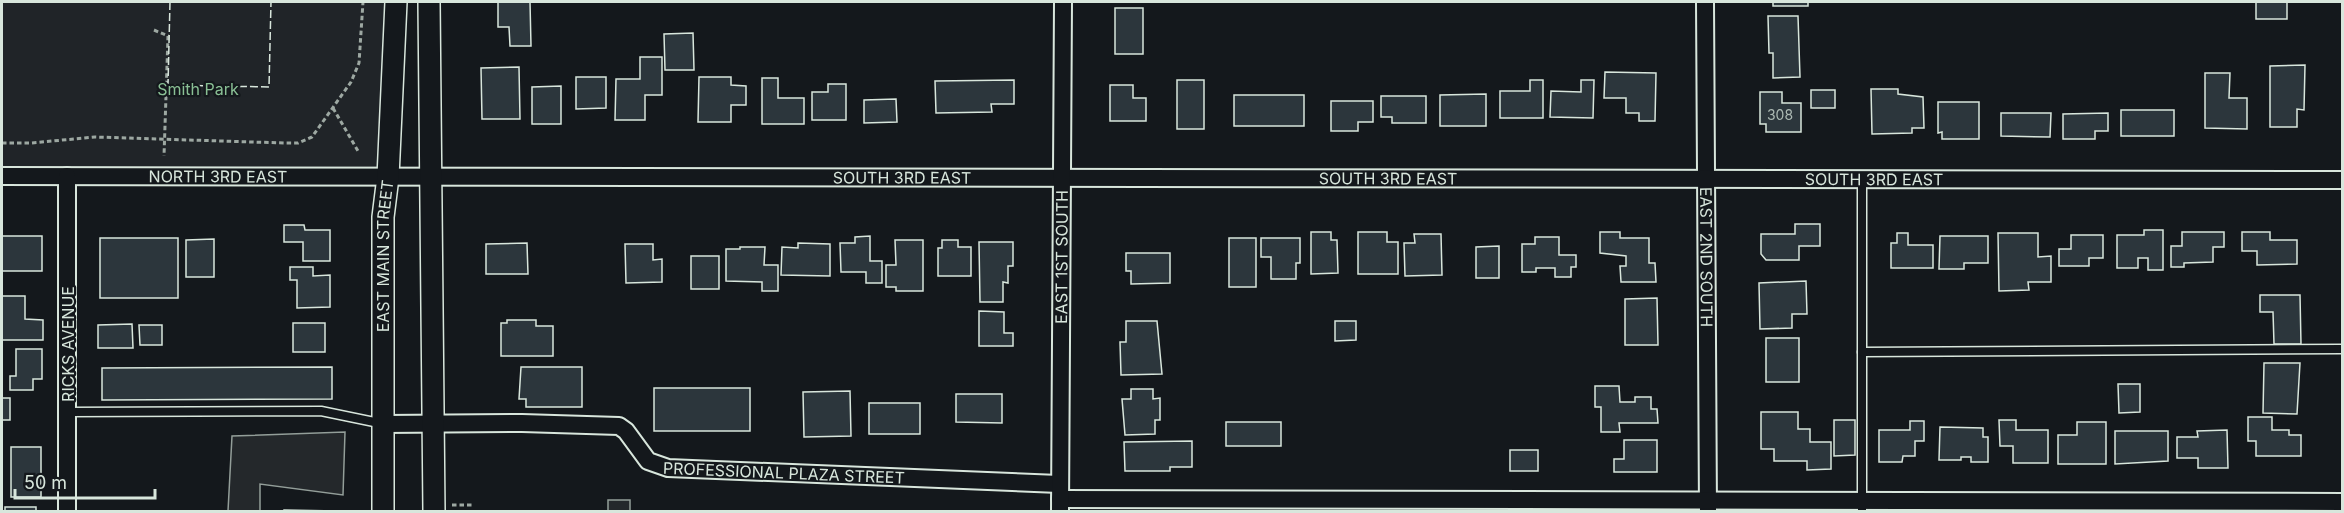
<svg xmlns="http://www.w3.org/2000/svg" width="2344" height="513" viewBox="0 0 2344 513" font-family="Inter,sans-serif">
  <rect width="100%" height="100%" fill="#14181c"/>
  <path fill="#202428" stroke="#939e99" stroke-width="1.5" d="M2,2H395L388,177L2,176Z"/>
  <g fill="#24282b" stroke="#939e99" stroke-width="1.5">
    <path d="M345,432L343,495L260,484V511H87H228L232,436Z"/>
    <rect x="608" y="500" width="22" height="11"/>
  </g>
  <g fill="#2c363c" stroke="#d8e6dc" stroke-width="1.5">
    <path d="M498,2H530L531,46H510L509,27H498Z"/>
    <rect x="1773" y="2" width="35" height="4"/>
    <rect x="2256" y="2" width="31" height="17"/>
    <rect x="1115" y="8" width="28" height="46"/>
    <path d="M1768,16H1798L1800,77L1773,78V53H1769Z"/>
    <path d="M693,33L694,70H665L664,34Z"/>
    <path d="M640,57H662V95H645V120H615L616,79H640Z"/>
    <path d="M2305,65L2304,110L2297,109V127H2270V66Z"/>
    <path d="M519,67L520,119H482L481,68Z"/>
    <path d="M1605,72L1656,73L1655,121H1639V113H1626V98H1604Z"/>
    <path d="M2205,73H2230L2229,98H2247V129L2205,128Z"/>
    <path d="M576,77H606V108L576,109Z"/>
    <path d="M699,77H731V85L746,86V105H731V122H698Z"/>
    <path d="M762,78H778V98H804V124H762Z"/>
    <path d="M1014,80V104H991L992,112L936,113L935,81Z"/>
    <rect x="1177" y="80" width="27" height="49"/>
    <path d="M1530,80H1543V118H1500V91H1530Z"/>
    <path d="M1581,80H1594L1593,118L1550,117L1551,91L1581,92Z"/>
    <path d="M828,84H846V120H812V92H828Z"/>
    <path d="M1110,85H1133V98H1146V121H1110Z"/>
    <path d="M561,86V124H532V87Z"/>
    <path d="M1871,89H1898V94L1923,97L1924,128H1912V133L1872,134Z"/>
    <rect x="1811" y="90" width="24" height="18"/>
    <path d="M1760,92H1782V103H1801V132H1766V124H1760Z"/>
    <path d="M1486,94V126H1440V95Z"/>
    <rect x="1234" y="95" width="70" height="31"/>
    <path d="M1381,96H1426V123H1392V117H1381Z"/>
    <path d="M896,99L897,122L864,123V100Z"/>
    <path d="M1331,101H1373V122H1358V131H1331Z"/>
    <path d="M1938,102H1979V139H1942V132L1938,133Z"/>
    <rect x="2121" y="110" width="53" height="26"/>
    <path d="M2001,113H2051L2050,137L2001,136Z"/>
    <path d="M2108,113V131H2095V139H2063V114Z"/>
    <path d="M1795,224H1820V246H1799V260H1766L1761,254V234H1795Z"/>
    <path d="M284,225H304L305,230H330V261H303V242H284Z"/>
    <path d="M2144,230H2163V270H2148V258H2138V268H2117V235H2144Z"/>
    <path d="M1311,232H1331V240H1337L1338,273L1311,274Z"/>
    <path d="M1358,232H1387V242H1398V274H1358Z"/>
    <path d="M1600,232H1620V238H1649V263H1655L1656,282H1621L1620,266H1626V256L1600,253Z"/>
    <path d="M2182,232H2224V247H2213V262L2184,263V267H2171V246H2182Z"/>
    <path d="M2242,232H2270V240H2297V264L2257,265V251H2242Z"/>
    <path d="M1897,233H1908V245H1933V268H1891V243H1897Z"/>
    <path d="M1998,233H2038V257L2051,256V282H2028L2029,290L1999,291Z"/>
    <path d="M1414,234H1441L1442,275L1405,276L1404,243H1415Z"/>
    <path d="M2071,235H2103V258H2089V266H2059V249H2071Z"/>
    <rect x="2" y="236" width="40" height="35"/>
    <path d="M870,236V261H882V283H866V272H841L840,243H855V237Z"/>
    <path d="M1940,236H1988V263H1964V269H1939Z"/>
    <path d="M1535,237H1559V255H1576V267H1571V277H1555V268H1536V272H1522V244H1535Z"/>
    <rect x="100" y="238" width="78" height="60"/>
    <rect x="1229" y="238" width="27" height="49"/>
    <path d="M1261,238H1300V263H1296V279H1271V257H1261Z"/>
    <path d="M214,239V277H186V240Z"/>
    <path d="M895,240H923V291H896V287H886V265H896Z"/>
    <path d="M942,240H958V247H971V276H938V248H942Z"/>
    <path d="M979,242H1013V266H1008V283L1003,282V302H980Z"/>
    <path d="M527,243L528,274H486V244Z"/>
    <path d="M798,243L830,244V276L781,275L782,247L798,248Z"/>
    <path d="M625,244H653V260L662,259V282L626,283Z"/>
    <path d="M1499,246V278H1476V247Z"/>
    <path d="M740,247H765L764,265H778V291H762V282L726,281V249H740Z"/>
    <path d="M1126,253H1170V283L1131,284V271H1126Z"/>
    <rect x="691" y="256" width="28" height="33"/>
    <path d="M290,267H313V276L330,275V307L297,308V280H290Z"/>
    <path d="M1806,281L1807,314H1792V328L1760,329L1759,283Z"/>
    <path d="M2260,295H2300L2301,344H2274L2273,312H2260Z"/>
    <path d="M2,296H25V319L43,320V340H2Z"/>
    <path d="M1657,298L1658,345H1625V299Z"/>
    <path d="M979,311L1004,312V333H1013V346H979Z"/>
    <path d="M507,320H536V326H553V356H501V323H507Z"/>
    <path d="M1126,321H1157L1162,374L1121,375L1120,342H1126Z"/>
    <path d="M1335,321H1356V340L1335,341Z"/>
    <rect x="293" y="323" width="32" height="29"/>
    <path d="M132,324L133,348H98V325Z"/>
    <path d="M139,325H162V345H140Z"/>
    <rect x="1766" y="338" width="33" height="44"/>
    <path d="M16,349H42V379H33V390H10V376H16Z"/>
    <path d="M2264,363H2300L2297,414L2263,413Z"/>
    <path d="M332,367V399L102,400V368Z"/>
    <path d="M521,367H582V407H526V399H519Z"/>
    <path d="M2118,384H2140V412L2119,413Z"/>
    <path d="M1595,386H1619L1620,402H1635V397H1651V409H1657L1658,423H1619L1620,432H1601V407H1595Z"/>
    <rect x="654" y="388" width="96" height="43"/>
    <path d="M1131,389H1153V399L1160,398V420H1155V434L1125,435L1122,399H1131Z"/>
    <path d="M850,391L851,436L804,437L803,392Z"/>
    <path d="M956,394H1002V423L956,422Z"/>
    <rect x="2" y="398" width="8" height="22"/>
    <rect x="869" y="403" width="51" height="31"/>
    <path d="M1761,412H1798V429H1810V442H1831V469L1807,470V461H1774V449H1761Z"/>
    <path d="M2248,417H2272V430H2289V435H2301V456H2256V441H2248Z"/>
    <path d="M1834,420H1855V455L1834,456Z"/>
    <path d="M1999,420H2016V430H2048V463H2013V446H2000Z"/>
    <path d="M1910,421H1924V441H1915V456H1903L1902,462H1879V430H1910Z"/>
    <rect x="1226" y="422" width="55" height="24"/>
    <path d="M2077,422H2106V464H2058V435H2077Z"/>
    <path d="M1940,427L1983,428V437H1988V462H1971V457H1961V460H1939Z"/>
    <path d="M2227,430L2228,468H2198V458H2177V437H2198L2197,431Z"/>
    <path d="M2115,431H2168V461L2115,464Z"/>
    <path d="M1624,440H1657V472H1614V459H1624Z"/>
    <path d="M1192,441V467H1170V471H1125L1124,442Z"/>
    <rect x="11" y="447" width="30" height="50"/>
    <rect x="1510" y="450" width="28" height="21"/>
    <rect x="5" y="507" width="31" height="5"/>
    <path d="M284,510L337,511V512H284Z"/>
  </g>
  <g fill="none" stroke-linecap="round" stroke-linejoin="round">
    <defs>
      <g id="service">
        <path d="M1862,179V512"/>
        <path d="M1862,352L2342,349"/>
        <path d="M68,412L321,411L384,424"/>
      </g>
      <g id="minor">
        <path id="s1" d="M1705,2L1708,511"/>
        <path id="s2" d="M2,176L2342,180"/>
        <path d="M67,176V512"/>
        <path id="s3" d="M384,424L522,423L619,426L626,431L648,461L668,468L1059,484"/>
        <path d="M1060,499L2342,502"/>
        <path id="s4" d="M1060,512L1063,2"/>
      </g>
      <g id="tertiary">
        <path d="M429,2L434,512"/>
        <path id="s5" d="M383,512V217L388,177L396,2"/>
      </g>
    </defs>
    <use href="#service" stroke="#d8e6dc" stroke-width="11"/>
    <use href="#minor" stroke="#d8e6dc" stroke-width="20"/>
    <use href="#tertiary" stroke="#d8e6dc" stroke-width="24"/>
    <g stroke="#9da8a2" stroke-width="3" stroke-dasharray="4.5 3" stroke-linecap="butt">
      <path d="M154,30L168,36L164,156"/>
      <path d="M333,108L358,151"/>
      <path d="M2,143H31L95,137L284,143H298L312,137L351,82L359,63L363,2"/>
      <path d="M452,505H472"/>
    </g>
    <use href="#service" stroke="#14181c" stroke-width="8"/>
    <use href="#minor" stroke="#14181c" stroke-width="16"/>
    <use href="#tertiary" stroke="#14181c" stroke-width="21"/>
    <path stroke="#d8e6dc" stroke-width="1.5" stroke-dasharray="8 3" stroke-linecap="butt" d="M170,2L168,85L269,87L271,2"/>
  </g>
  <g text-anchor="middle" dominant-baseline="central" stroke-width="4.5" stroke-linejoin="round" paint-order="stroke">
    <g font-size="14" fill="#adbab4">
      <text x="1780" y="114">308</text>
    </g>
    <g font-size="16" fill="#8ac095" stroke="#14181c">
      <text x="198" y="89">Smith Park</text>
    </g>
    <g font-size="16" fill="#d8e6dc" stroke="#14181c">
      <text stroke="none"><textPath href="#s2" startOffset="216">NORTH 3RD EAST</textPath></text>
      <text stroke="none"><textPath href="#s2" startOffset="900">SOUTH 3RD EAST</textPath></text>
      <text stroke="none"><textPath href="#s2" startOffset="1872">SOUTH 3RD EAST</textPath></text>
      <text stroke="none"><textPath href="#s2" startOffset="1386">SOUTH 3RD EAST</textPath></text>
      <text stroke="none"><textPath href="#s5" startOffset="256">EAST MAIN STREET</textPath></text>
      <text stroke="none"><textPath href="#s4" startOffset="255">EAST 1ST SOUTH</textPath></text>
      <text stroke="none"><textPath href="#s1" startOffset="255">EAST 2ND SOUTH</textPath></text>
      <text transform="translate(68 344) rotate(-90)">RICKS AVENUE</text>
      <text stroke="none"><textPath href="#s3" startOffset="418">PROFESSIONAL PLAZA STREET</textPath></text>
    </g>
  </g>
  <rect width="2344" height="513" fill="none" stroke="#d8e6dc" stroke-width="6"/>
  <path d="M15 489v9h140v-9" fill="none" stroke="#d8e6dc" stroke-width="3"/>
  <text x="24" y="489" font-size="18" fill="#d8e6dc" stroke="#14181c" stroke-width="4.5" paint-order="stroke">50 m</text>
</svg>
